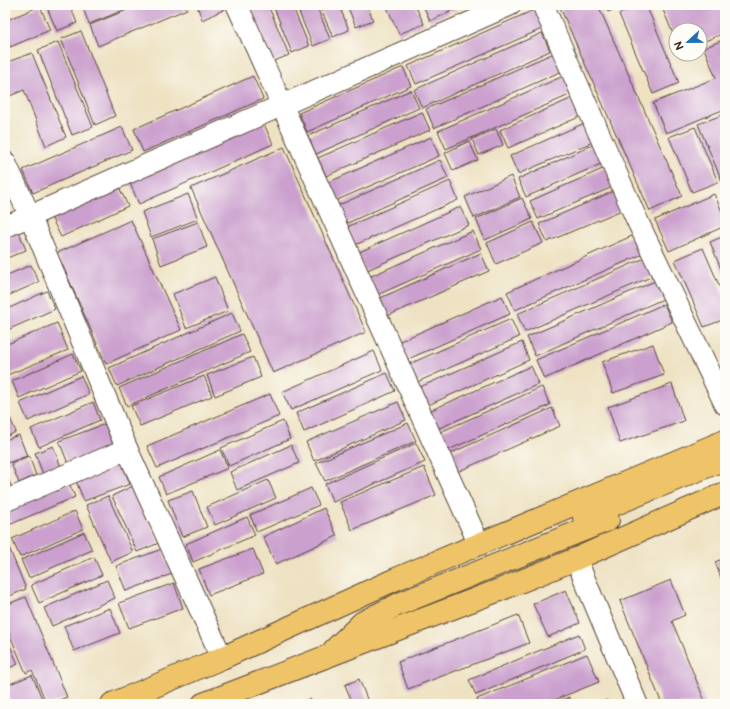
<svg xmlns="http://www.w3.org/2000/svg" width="730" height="709" viewBox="0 0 730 709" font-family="'Balsamiq Sans',sans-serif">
  <rect width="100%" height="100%" fill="#fdfcf7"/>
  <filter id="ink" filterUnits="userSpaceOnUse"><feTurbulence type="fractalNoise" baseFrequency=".025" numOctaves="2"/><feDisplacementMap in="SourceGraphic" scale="8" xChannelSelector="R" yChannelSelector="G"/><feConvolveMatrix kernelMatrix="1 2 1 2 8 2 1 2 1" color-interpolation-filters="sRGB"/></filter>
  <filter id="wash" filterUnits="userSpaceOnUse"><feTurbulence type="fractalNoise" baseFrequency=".012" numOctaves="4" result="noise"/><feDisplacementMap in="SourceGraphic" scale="16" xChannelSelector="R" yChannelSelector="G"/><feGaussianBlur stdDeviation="0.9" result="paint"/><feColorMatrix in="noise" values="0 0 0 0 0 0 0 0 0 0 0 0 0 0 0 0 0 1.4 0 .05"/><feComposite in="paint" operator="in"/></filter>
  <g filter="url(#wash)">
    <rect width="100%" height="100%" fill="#eee2c3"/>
    <g id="blocks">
      <g fill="#cba0ce">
        <path d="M46,5H70L77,23L57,31Z"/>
        <path d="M82,5H136L89,24Z"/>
        <path d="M139,5H185L187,9L98,46L90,25Z"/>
        <path d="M197,5H223L225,9L202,20Z"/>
        <path d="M248,5H268L289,55L272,62Z"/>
        <path d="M273,5H292L309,46L292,53Z"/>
        <path d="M296,5H316L330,39L313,46Z"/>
        <path d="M319,5H339L349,30L333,37Z"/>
        <path d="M347,5H367L373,20L356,27Z"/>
        <path d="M386,5H415L424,24L399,34Z"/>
        <path d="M423,5H447L450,12L430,21Z"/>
        <path d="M449,5H465L452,11Z"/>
        <path d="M559,5H598L682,196L650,211Z"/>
        <path d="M605,5H623L608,12Z"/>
        <path d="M641,5H646L679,83L653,94L619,14Z"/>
        <path d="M661,5H721L725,15V33L700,43V30H676V41Z"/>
        <path d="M40,6L50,30L10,47L5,34V21Z"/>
        <path d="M536,9L544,28L416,84L408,66Z"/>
        <path d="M81,31L115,116L95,125L61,39Z"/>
        <path d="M542,33L550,51L422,108L414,90Z"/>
        <path d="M725,39V109L666,133L653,103L716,78L704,48Z"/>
        <path d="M58,42L93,127L72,135L38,50Z"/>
        <path d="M32,53L66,137L46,146L24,90L5,98V63Z"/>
        <path d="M554,53L562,71L434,128L426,109Z"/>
        <path d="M403,67L411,86L307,132L299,113Z"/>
        <path d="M566,75L574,93L446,149L438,131Z"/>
        <path d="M253,76L263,99L143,152L134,129Z"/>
        <path d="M411,90L419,108L316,154L308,136Z"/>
        <path d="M577,96L586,114L508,148L500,130Z"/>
        <path d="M422,112L430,130L326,176L318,158Z"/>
        <path d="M725,114V186H724L698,124Z"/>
        <path d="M263,122L273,144L139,204L129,181Z"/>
        <path d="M587,122L595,141L518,174L510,156Z"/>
        <path d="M122,127L132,150L33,193L23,170Z"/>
        <path d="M695,127L718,182L692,192L669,137Z"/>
        <path d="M496,129L503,145L479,155L472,139Z"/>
        <path d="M431,137L439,156L335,201L327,183Z"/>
        <path d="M469,141L478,160L453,171L445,153Z"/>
        <path d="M595,144L603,163L526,197L518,179Z"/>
        <path d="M284,147L366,332L273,373L191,188Z"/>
        <path d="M440,160L448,178L345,224L337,206Z"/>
        <path d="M607,167L615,186L538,219L530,201Z"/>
        <path d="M511,176L520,197L474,218L465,197Z"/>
        <path d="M450,181L458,200L355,245L347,227Z"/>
        <path d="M118,185L128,206L61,237L51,217Z"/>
        <path d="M616,190L624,209L547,242L539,224Z"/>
        <path d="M188,194L198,219L151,237L142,212Z"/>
        <path d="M714,194L725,218V226L669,251L655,220Z"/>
        <path d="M522,198L532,219L485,240L476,219Z"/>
        <path d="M460,207L469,225L365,271L357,253Z"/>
        <path d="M131,220L181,330L106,364L57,253Z"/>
        <path d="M198,222L207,247L161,265L152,239Z"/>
        <path d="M533,222L543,243L496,264L487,243Z"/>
        <path d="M17,227L26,250L5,259V232Z"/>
        <path d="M473,231L481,249L377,295L369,277Z"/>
        <path d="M634,235L643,254L515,310L507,292Z"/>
        <path d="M722,237L725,244V279L710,242Z"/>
        <path d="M703,248L725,299V319L704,327L675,260Z"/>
        <path d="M481,253L489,271L385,317L378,299Z"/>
        <path d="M645,258L653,276L525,332L517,314Z"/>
        <path d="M31,265L39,282L5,297V276Z"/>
        <path d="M215,277L228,311L186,328L173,294Z"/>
        <path d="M655,281L663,299L535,356L527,337Z"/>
        <path d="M47,291L55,309L5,331V310Z"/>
        <path d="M502,296L510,314L406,360L398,342Z"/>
        <path d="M664,304L672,322L544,379L536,360Z"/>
        <path d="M232,313L240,331L117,386L109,368Z"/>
        <path d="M511,319L519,337L415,383L407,365Z"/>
        <path d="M57,323L68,350L5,376V345Z"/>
        <path d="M242,334L250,352L127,406L119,388Z"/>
        <path d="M522,342L529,360L426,406L418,388Z"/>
        <path d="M653,344L664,375L613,393L602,362Z"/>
        <path d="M374,351L382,370L291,410L282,392Z"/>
        <path d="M73,354L81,371L19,398L12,381Z"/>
        <path d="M253,357L261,377L215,396L207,375Z"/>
        <path d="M531,366L539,384L435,430L427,412Z"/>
        <path d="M387,373L395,391L304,432L296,413Z"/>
        <path d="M81,376L89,394L28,421L20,403Z"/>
        <path d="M204,376L212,396L140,426L131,406Z"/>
        <path d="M672,384L684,421L620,443L608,407Z"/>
        <path d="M542,387L550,405L446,451L438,433Z"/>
        <path d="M270,394L279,416L157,468L147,446Z"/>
        <path d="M93,402L100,420L39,447L31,429Z"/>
        <path d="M398,402L406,420L314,461L306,442Z"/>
        <path d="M552,408L560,426L457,472L449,454Z"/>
        <path d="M7,411L16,432L5,437V412Z"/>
        <path d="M283,421L290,439L229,466L221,448Z"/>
        <path d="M408,423L416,441L325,481L316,463Z"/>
        <path d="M105,424L115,449L69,466L59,441Z"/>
        <path d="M19,435L27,456L7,463L5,458V440Z"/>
        <path d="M416,443L425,462L333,502L325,484Z"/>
        <path d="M291,445L299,463L237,490L230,472Z"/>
        <path d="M53,446L61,467L43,474L35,453Z"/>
        <path d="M220,450L228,468L166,494L159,477Z"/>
        <path d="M29,456L36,475L19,483L11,463Z"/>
        <path d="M120,458L130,484L84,501L74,476Z"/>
        <path d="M424,467L436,495L352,530L340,502Z"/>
        <path d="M5,471L12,488L5,490Z"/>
        <path d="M268,480L276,498L215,525L207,507Z"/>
        <path d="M69,483L75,497L11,524L5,510Z"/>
        <path d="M133,486L159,543L137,552L112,496Z"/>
        <path d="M311,488L319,505L257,532L250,515Z"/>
        <path d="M193,491L207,527L182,537L168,500Z"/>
        <path d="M108,496L133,552L111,562L86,505Z"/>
        <path d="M324,508L337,536L276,564L263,537Z"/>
        <path d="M75,511L83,529L20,557L12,539Z"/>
        <path d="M247,517L255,535L193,562L186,544Z"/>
        <path d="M84,532L92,550L29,578L21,560Z"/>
        <path d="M5,538L26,589L5,598Z"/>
        <path d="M162,549L172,574L126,591L116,566Z"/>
        <path d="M253,549L263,574L209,595L199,569Z"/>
        <path d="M94,557L102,575L39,603L31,585Z"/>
        <path d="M725,558V588L715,562Z"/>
        <path d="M107,580L115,598L52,626L44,608Z"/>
        <path d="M671,580L685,615L672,621L706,704H662L620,601Z"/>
        <path d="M174,583L183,608L129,628L119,603Z"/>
        <path d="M566,590L580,623L548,637L533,604Z"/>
        <path d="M26,597L67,697L50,704H47L32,670L26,673L5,624V605Z"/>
        <path d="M110,608L120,633L74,651L64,626Z"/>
        <path d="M518,615L529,643L408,689L398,662Z"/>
        <path d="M5,634L18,664L5,670Z"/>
        <path d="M579,634L585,649L476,695L469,680Z"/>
        <path d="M587,654L599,682L544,704H479L477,699Z"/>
        <path d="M32,675L44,703L5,704V686Z"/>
        <path d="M359,679L369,704H353L345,685Z"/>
        <path d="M569,697L572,704H552Z"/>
        <path d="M310,699L312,704H298Z"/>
        <path d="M607,700L609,704H597Z"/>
      </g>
    </g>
  </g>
  <g filter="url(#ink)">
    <use href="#blocks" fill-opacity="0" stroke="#564637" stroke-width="1"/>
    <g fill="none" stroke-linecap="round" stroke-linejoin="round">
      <defs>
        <g id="minor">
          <path d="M237,5L479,544"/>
          <path d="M543,5L636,218L725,404"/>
          <path d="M5,162L30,216L127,449L222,658"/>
          <path d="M5,227L510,5"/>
          <path d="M5,501L127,449"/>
          <path d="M576,559L637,704"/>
        </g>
        <g id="major">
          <path d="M584,517L725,459"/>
          <path d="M334,650L363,622L399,604L608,520"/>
          <path d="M112,704L222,658L396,579L725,441"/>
          <path d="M203,704L502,589L576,559L725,493"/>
        </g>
      </defs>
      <use href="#minor" stroke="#564637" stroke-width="23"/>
      <use href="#major" stroke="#564637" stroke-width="24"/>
      <use href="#minor" stroke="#fff" stroke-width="21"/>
      <use href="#major" stroke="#efc469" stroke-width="22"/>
    </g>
  </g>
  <rect width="730" height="709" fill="none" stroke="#fdfcf7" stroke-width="20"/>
  <g transform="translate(688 42) rotate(248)"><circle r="19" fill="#fdfcf7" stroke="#afa8a0"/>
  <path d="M0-3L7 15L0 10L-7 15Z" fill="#1f6fb2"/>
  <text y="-6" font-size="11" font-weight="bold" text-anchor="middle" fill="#3b2a1e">N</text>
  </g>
</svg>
